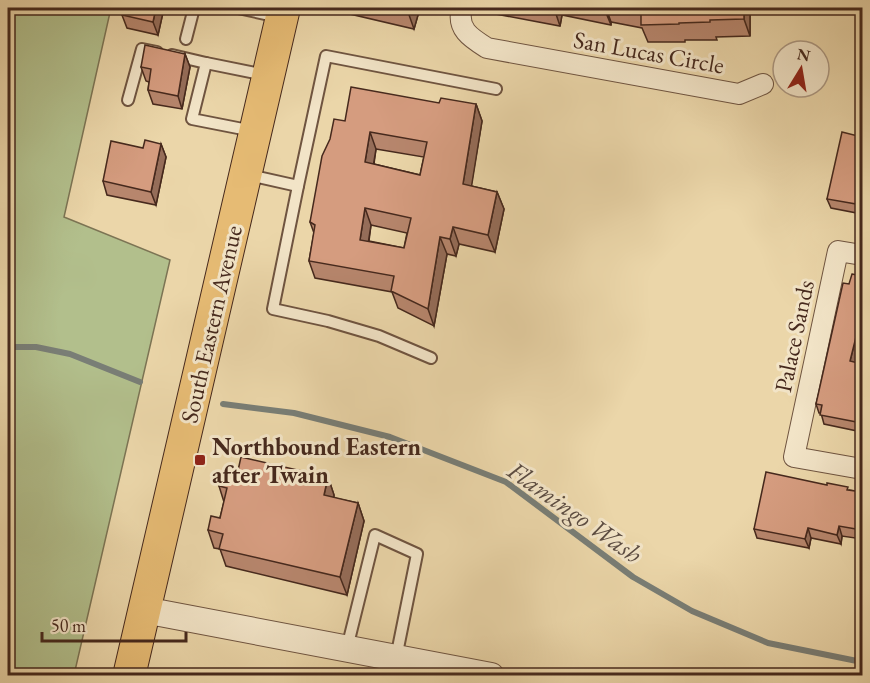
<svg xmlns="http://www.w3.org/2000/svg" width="870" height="683" viewBox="0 0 870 683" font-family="'EB Garamond',serif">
  <rect width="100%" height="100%" fill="#ebd6a9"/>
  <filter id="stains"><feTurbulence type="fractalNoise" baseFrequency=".00333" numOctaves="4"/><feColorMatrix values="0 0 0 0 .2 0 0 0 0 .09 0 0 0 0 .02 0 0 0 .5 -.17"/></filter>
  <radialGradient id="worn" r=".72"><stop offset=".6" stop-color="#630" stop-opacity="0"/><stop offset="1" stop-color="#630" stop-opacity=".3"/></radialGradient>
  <path fill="#b2bf8c" stroke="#7c7454" stroke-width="1.5" d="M8,8H111L64,217L170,260L74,675H8Z"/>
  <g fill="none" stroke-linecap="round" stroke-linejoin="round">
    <g stroke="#797e76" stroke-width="6">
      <path d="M8,347H36L70,354L140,382"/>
      <path d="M223,404L294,413L390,437L506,482L633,577L692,611L768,643L862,662"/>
    </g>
    <defs>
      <g id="service">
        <path d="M238,8L279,17"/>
        <path d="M186,39L194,8"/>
        <path d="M172,55L206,63L192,119L253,131"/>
        <path d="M206,63L265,75"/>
        <path d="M128,100L142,49L157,52"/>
        <path d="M249,175L298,186L326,56L496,89"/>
        <path d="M298,186L273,309L328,321L379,336L431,358"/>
        <path d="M347,648L375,535L417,554L396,658L389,676"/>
      </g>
      <g id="minor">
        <path d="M462,8C456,29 471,38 487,48L739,94L763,84"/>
        <path d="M862,255L838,251L794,457L862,469"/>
      </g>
      <path id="tertiary" d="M144,610L491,676"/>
      <path id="primary" d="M129,676L284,8"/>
    </defs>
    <use href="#service" stroke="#6f5440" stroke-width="14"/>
    <use href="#minor" stroke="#6f5440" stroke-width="22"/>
    <use href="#tertiary" stroke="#6f5440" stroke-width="28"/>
    <use href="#primary" stroke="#46291d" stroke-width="34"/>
    <use href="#service" stroke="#f2e4c7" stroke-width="10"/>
    <use href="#minor" stroke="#f2e4c7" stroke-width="20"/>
    <use href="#tertiary" stroke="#f2e4c7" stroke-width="26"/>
    <use href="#primary" stroke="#e6bb74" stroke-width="32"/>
  </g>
  <g fill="#b7866d" stroke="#46291d" stroke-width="1.5" fill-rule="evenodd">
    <path d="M164,8L158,35L127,28L122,15Z"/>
    <path d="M348,8H420L414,29L350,14Z"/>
    <path d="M494,8H750V36L716,37L717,40H685V42H648L642,28L611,22V25L562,15L560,26L496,14Z"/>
    <path d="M185,54L190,67L182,109L153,104L148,90L149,82L146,81L141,67Z"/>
    <path d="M476,104L482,121L471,186L497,192L504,209L495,252L459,244L456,256L447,254L434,326L398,308L392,292L315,278L309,261L314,233L310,222L345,121ZM376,149L424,157L420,175L374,164ZM371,225L407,233L404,248L369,241Z"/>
    <path d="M862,137V214L831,208L827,199Z"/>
    <path d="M161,144L166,157L156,205L107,195L103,181L143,148Z"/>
    <path d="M862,276V342H860L855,362L862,364V432L824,424L821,413H819L816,404L849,284Z"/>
    <path d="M237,475L328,477L334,495V498L358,503L364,521L347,595L226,566L220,549L214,548L208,530L220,518L224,502L219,486Z"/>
    <path d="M849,490L862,492V539L842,536L841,544L811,538L809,548L757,538L754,529Z"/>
  </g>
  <g fill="#956d59" stroke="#46291d" stroke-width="1.5">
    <path d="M156,8H164L158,35L153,22Z"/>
    <path d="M409,8H420L414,29L408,12Z"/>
    <path d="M554,8H559L562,15L560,26Z"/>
    <path d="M604,8H606L611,22V25Z"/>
    <path d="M744,8H750V36L744,19Z"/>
    <path d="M185,54L190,67L182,109L178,96Z"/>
    <path d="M476,104L482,121L469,202L463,184Z"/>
    <path d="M370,132L376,149L371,179L365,162Z"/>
    <path d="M161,144L166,157L156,205L151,192Z"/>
    <path d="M497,192L504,209L495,252L488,235Z"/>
    <path d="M365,208L371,225L366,257L360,240Z"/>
    <path d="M453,227L459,244L456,256L450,239Z"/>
    <path d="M440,237L447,254L434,326L428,309Z"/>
    <path d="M857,333L860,342L854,371L850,361Z"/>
    <path d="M328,477L334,495L330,513L324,495Z"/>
    <path d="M358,503L364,521L347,595L340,577Z"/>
    <path d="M839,526L842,536L841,544L837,535Z"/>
    <path d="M808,528L811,538L809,548L805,539Z"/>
  </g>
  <g fill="#d59c7f" stroke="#46291d" stroke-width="1.5" fill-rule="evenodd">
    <path d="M123,8H156L153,22L122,15Z"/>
    <path d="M389,8H409L408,12Z"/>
    <path d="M619,8H744V19L710,20V22L679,23V24L641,25V12Z"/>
    <path d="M145,45L185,54L178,96L148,90L151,69L141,67Z"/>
    <path d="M351,87L439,103L441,98L476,104L463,184L497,192L488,235L453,227L450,239L440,237L428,309L391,291L394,276L309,261L315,225L310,222L322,156L330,139L334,119L345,121ZM370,132L427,142L420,175L365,162ZM365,208L411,218L404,248L360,240Z"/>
    <path d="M842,132L862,137V205L827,199Z"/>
    <path d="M145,140L161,144L151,192L103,181L111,141L143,148Z"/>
    <path d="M852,274L862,276V334L857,333L850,361L862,364V423L820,415L822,405L816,404L843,283L849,284Z"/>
    <path d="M241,457L328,477L324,495L358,503L340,577L219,549L223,534L208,530L211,516L220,518L227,488L219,486L222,472L237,475Z"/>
    <path d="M766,472L827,485V483L848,487L847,490L862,492V530L839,526L837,535L808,528L805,539L754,529Z"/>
  </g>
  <rect fill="#8f2418" stroke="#f2e4c7" stroke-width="2" x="194" y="454" width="12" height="12" rx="3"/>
  <g text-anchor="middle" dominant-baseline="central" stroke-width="6" stroke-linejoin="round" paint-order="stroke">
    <g font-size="24" fill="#46291d" stroke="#f2e4c7">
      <text transform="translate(649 52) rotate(10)">San Lucas Circle</text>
      <text transform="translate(211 324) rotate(-77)">South Eastern Avenue</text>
      <text transform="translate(794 336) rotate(-78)">Palace Sands</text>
    </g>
    <g font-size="24" font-weight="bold" fill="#46291d" stroke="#f2e4c7" text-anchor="start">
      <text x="212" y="446">Northbound Eastern<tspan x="212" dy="28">after Twain</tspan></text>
    </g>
    <g font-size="26" font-style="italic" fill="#5b4c42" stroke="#f2e4c7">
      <text transform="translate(575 512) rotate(35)">Flamingo Wash</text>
    </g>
  </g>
  <rect width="870" height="683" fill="none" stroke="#ebd6a9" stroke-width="30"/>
  <rect x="9" y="9" width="852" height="665" fill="none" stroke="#46291d" stroke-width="3"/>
  <rect x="15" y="15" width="840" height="653" fill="none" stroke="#46291d" stroke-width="1.5"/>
  <g transform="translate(801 69) rotate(11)"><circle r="28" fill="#f2e4c7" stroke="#ad9983" stroke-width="1.5"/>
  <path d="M0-4.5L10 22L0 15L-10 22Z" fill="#8f2418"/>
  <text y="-9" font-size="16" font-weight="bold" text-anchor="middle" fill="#46291d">N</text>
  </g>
  <path d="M42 632v9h144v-9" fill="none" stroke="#46291d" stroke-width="3"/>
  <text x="51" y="632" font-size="18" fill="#46291d" stroke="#f2e4c7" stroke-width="4.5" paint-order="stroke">50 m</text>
  <rect width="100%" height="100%" filter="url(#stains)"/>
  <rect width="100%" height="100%" fill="url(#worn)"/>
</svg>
